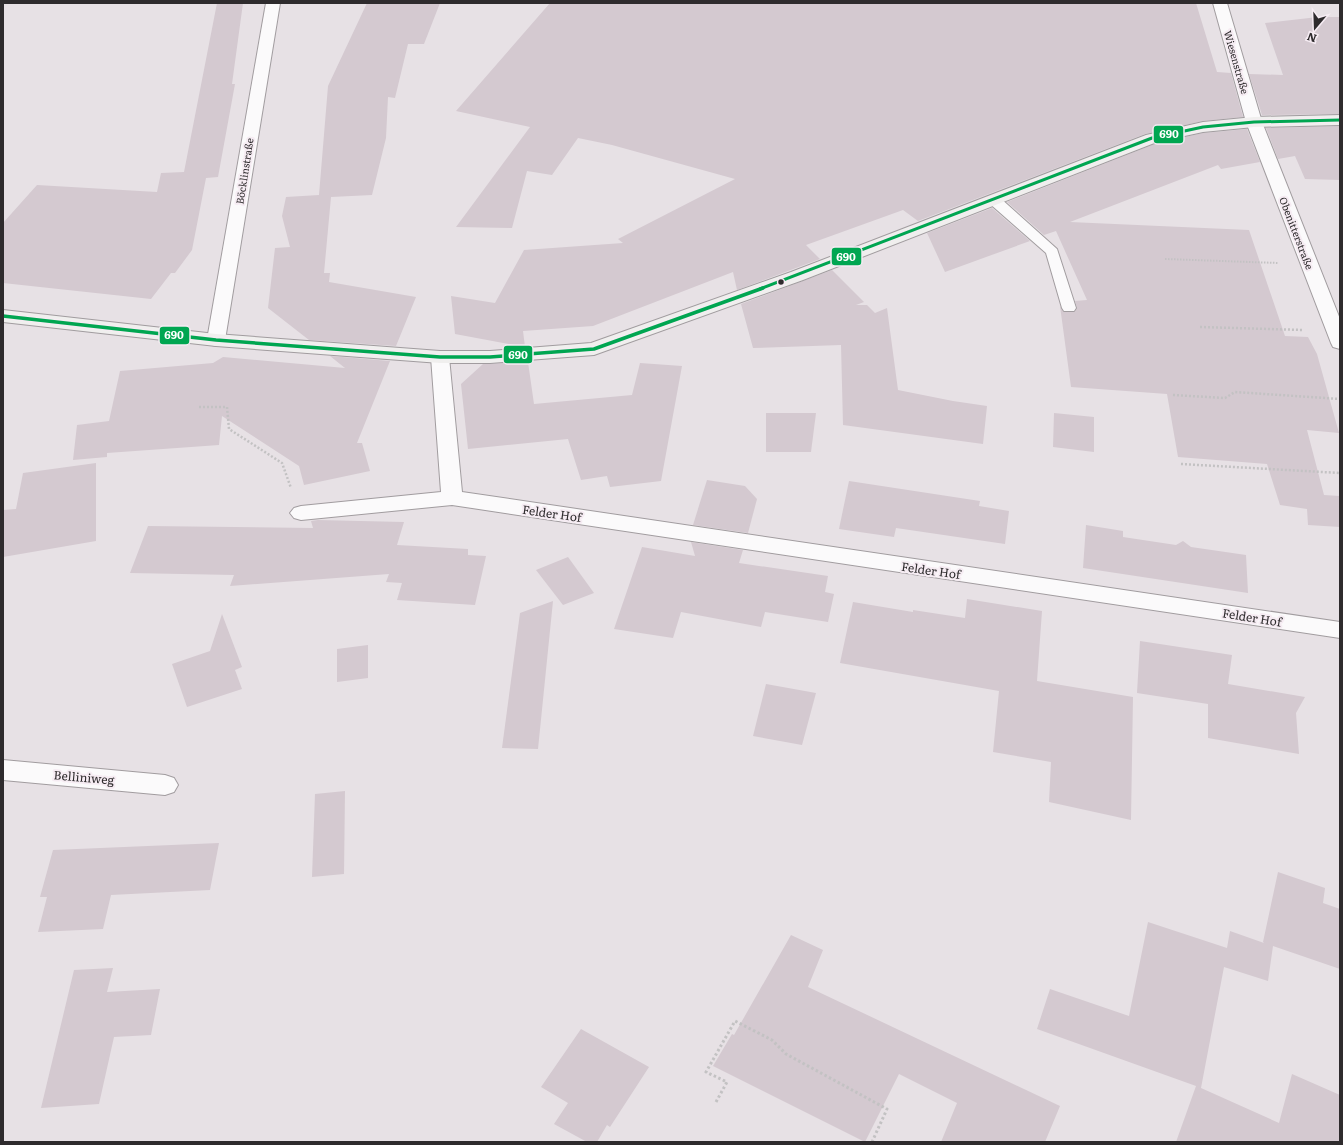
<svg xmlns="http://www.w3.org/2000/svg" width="1343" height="1145" viewBox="0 0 1343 1145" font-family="Literata,serif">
  <rect width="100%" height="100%" fill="#e7e1e5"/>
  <g fill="#d4c9d0">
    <path d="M217,3H243L232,84H235L218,177L206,178L192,250L175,273H171L151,299L3,283V223L37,185L157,192L161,173L184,172Z"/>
    <path d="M367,3H440L424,44H408L395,98L388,97L386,138L372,195L331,197L324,273H330L329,282L416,297L396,346L309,340L268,308L275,248L290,247L282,216L286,197L319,195L328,86Z"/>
    <path d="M550,3H1196L1217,72L1231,73L1243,117L1203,121L1145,134L918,221L903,210L806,245L820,259L737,290L733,272L593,326L523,331L525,347L455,334L451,296L495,303L524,250L623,243L618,239L735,179L612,145L578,138L552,175L527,171L512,228L456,227L530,127L456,111Z"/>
    <path d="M1318,17H1340V114L1262,115L1249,74L1283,75L1265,23Z"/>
    <path d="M1340,126V180L1305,179L1295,156L1278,159L1266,128Z"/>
    <path d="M1247,129L1260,162L1221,169L1218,165L1070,222L1249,230L1285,336L1308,337L1317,354L1339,433L1307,430L1324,495L1340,496V527L1308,525L1307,509L1280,505L1267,464L1178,457L1167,394L1071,387L1060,306L1064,312H1074L1077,308L1075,301L1087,300L1056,231L1044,235L1007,202L1157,143L1203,133Z"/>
    <path d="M992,208L1030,241L945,272L927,233Z"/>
    <path d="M832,270L864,302L856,305H867L875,313L887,308L898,390L953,401L987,406L983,444L843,425L841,345L753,348L741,304Z"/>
    <path d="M330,356L390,361L357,443H362L370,471L304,485L299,466L222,416L219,445L107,453V457L73,460L77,425L109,421L120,371L213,363L223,357L345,368Z"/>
    <path d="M528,362L534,404L632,395L640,363L682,366L661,481L610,487L607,476L581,480L568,439L468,449L461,384L483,364Z"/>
    <path d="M766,413H816L811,452H766Z"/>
    <path d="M1054,413L1094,417V452L1053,447Z"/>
    <path d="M96,463V541L3,557V510L16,509L23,473Z"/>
    <path d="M707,480L745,486L757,499L748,533L693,525Z"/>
    <path d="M849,481L980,501L979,506L1009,511L1005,544L896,528L894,537L839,529Z"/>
    <path d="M318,520L404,522L397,545L468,549V555L486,556L475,605L397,600L402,583L386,582L389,574L230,586L234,575L130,573L148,526L313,528L311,521Z"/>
    <path d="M1086,525L1123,531V537L1176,545L1183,541L1191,547L1246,555L1248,593L1083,568Z"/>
    <path d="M691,542L743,550L739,563L828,576L825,592L834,594L828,622L765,612L761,627L681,612L673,638L614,629L642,547L695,556Z"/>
    <path d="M568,557L594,593L563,605L536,570Z"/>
    <path d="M967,599L1042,611L1037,681L1133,697L1131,820L1049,802L1051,762L993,752L999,691L840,663L853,602L913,612V610L965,618Z"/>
    <path d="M553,601L538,749L502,748L520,613Z"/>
    <path d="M222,614L242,667L235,670L242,689L187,707L172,664L210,651Z"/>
    <path d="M1140,641L1232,655L1228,684L1305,697L1296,713L1299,754L1208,738V704L1137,693Z"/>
    <path d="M368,645V678L337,682V649Z"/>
    <path d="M766,684L816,693L802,745L753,736Z"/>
    <path d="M345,791L344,874L312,877L315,794Z"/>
    <path d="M219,843L210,890L111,895L103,929L38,932L47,897H40L53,850Z"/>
    <path d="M1278,872L1325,888L1323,903L1340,909V969L1273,946L1268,981L1224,967L1201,1088L1279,1123L1292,1074L1340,1095V1142H1176L1196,1086L1037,1029L1050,989L1129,1016L1148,922L1227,948L1230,931L1264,943L1263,942Z"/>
    <path d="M791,935L823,950L808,987L1060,1106L1045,1142H941L957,1103L899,1074L865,1142L713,1066L732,1034L734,1035Z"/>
    <path d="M113,968L107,992L160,989L151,1035L114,1037L99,1104L41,1108L74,970Z"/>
    <path d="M581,1029L649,1067L610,1127L607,1125L597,1142H587L554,1124L568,1103L541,1087Z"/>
  </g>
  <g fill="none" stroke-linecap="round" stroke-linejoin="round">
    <defs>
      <path id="service" d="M994,196L999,197L1057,249L1076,308L1074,311H1064L1062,308L1046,253L989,203L988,200Z"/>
      <g id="minor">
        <path d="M266,3H280L225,340L223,344L216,346L209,344L207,340Z"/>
        <path d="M1213,3H1227L1262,122L1340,319V349L1333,347L1331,343L1246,122Z"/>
        <path d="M440,351L447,353L449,357L462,492L1340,622V638L452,505L301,520L294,518L290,513L294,508L301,506L441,492L431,357L433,353Z"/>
        <path d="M3,760L165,775L174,778L178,785L174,792L165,795L3,780Z"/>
      </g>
      <path id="secondary" d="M1340,115V125L1254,127L1203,132L1157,142L803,280L594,355L490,363H440L216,346L3,322V310L216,334L440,351H490L591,343L791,272L1146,135L1203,122L1254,117Z"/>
    </defs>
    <use href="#service" stroke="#a19c9f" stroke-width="2"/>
    <use href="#minor" stroke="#a19c9f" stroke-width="2"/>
    <use href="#secondary" stroke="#a19c9f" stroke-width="2"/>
    <path stroke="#c3c2c3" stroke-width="2" stroke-dasharray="1.5 1.5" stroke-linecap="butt" d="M1165,259L1278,263"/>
    <g stroke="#c3c2c3" stroke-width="2.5" stroke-dasharray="2 2" stroke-linecap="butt">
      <path d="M1200,327L1303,330"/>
      <path d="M1173,395L1225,398L1235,392L1340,399"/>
      <path d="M199,407H227L229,429L282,463L291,488"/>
      <path d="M1181,464L1340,473"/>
    </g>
    <path stroke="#c3c2c3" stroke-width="3" stroke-dasharray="2.5 2.5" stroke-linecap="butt" d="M716,1102L727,1082L706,1072L735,1021L772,1040L786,1054L887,1109L872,1142"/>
    <use href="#service" fill="#fbfafb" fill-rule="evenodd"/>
    <use href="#minor" fill="#fbfafb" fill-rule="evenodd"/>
    <use href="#secondary" fill="#f0efee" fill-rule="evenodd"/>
    <defs>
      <path id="bus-1-far1" d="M760,289L1152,138L1203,127L1254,122L1340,120"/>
      <path id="bus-1" d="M3,316L216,340L440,357H490L594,349L763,288"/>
    </defs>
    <use href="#bus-1-far1" stroke="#f6ecf3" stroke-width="5"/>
    <use href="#bus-1" stroke="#f6ecf3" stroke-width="6"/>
    <use href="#bus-1-far1" stroke="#00a651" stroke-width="3"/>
    <use href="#bus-1" stroke="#00a651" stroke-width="3.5"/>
  </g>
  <circle fill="#2e2b2d" stroke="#f6ecf3" stroke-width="1.5" cx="781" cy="282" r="3.5"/>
  <g text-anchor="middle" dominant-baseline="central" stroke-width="4" stroke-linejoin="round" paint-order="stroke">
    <g font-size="10" fill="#2e2b2d" stroke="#f6ecf3">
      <text transform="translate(1237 62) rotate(74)">Wiesenstraße</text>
      <text transform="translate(244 171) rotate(-81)">Böcklinstraße</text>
      <text transform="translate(1297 233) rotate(69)">Obenitterstraße</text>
    </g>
    <g font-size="12" fill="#2e2b2d" stroke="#f6ecf3">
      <text transform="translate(552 513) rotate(8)">Felder Hof</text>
      <text transform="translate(931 570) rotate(8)">Felder Hof</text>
      <text transform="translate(1252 617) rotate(9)">Felder Hof</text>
      <text transform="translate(84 777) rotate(5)">Belliniweg</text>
    </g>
  </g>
  <g stroke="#f6ecf3" stroke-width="1.5">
    <rect x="1153" y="125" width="31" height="19" rx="4" fill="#00a651"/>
    <rect x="831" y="247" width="31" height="19" rx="4" fill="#00a651"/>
    <rect x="159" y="326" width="31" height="19" rx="4" fill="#00a651"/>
    <rect x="503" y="345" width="30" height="19" rx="4" fill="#00a651"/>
  </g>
  <g font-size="11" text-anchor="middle" font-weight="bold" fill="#fff">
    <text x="1169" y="138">690</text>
    <text x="846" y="261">690</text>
    <text x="174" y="339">690</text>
    <text x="518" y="359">690</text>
  </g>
  <rect width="1343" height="1145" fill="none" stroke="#2e2b2d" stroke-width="8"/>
  <g transform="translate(1315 28) rotate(199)" stroke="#f6ecf3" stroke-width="3" paint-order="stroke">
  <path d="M0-3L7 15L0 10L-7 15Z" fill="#2e2b2d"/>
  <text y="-6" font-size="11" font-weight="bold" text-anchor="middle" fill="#2e2b2d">N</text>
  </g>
</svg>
